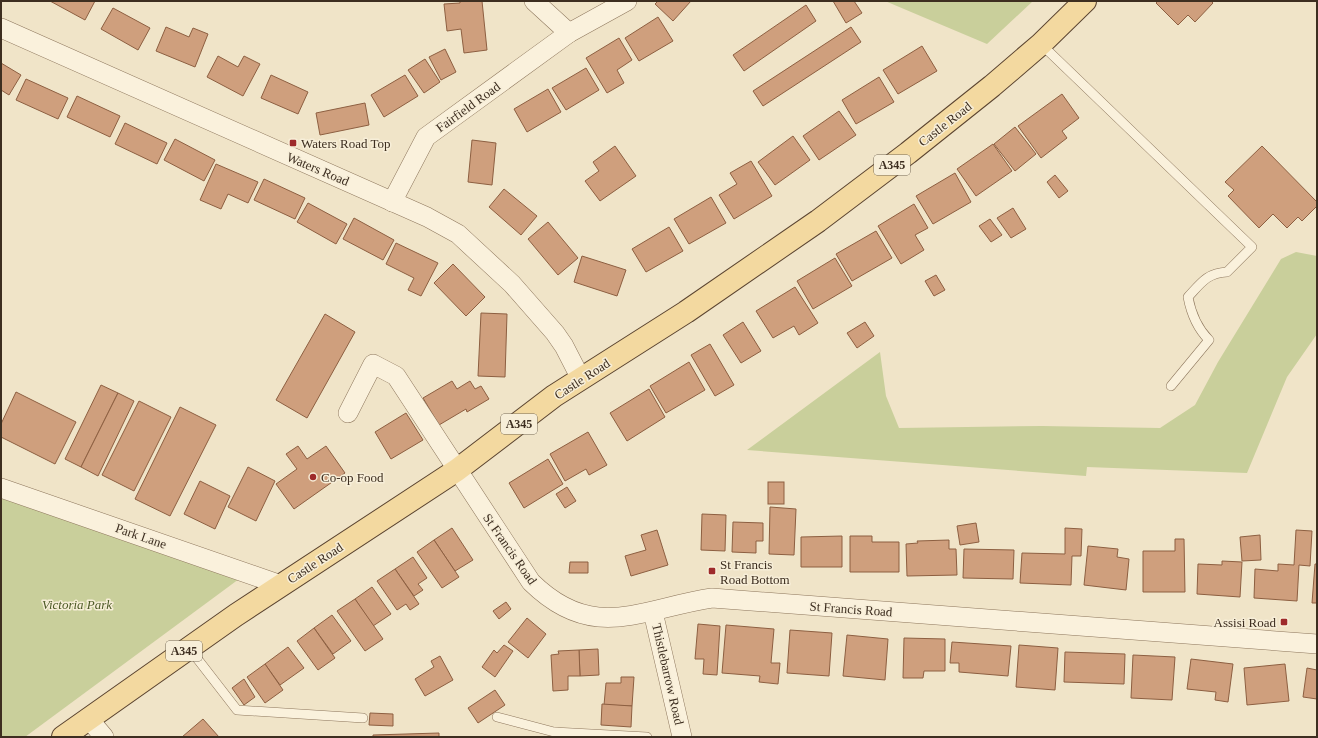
<svg xmlns="http://www.w3.org/2000/svg" width="1318" height="738" viewBox="0 0 1318 738" font-family="Georgia,serif">
  <rect width="100%" height="100%" fill="#f0e4c8"/>
  <g fill="#c9cf9b">
    <path d="M885,1H1033L987,44Z"/>
    <path d="M1296,252L1317,256V334L1287,377L1247,473L1087,467L1086,476L747,450L880,352L886,396L899,428L1042,426L1160,428L1195,405L1218,362L1281,259Z"/>
    <path d="M1,498L239,579L25,737H1Z"/>
  </g>
  <g fill="#cf9f7d" stroke="#8d5f41">
    <path d="M50,1H95L85,20Z"/>
    <path d="M460,1H482L487,50L464,53L461,29L447,31L444,4L460,3Z"/>
    <path d="M658,1H691L673,21L655,4Z"/>
    <path d="M833,1H854L862,13L846,23Z"/>
    <path d="M1158,1H1211L1213,3L1195,22L1188,15L1178,25L1156,3Z"/>
    <path d="M806,5L816,21L744,71L733,55Z"/>
    <path d="M113,8L150,28L138,50L101,29Z"/>
    <path d="M658,17L673,41L639,61L625,38Z"/>
    <path d="M166,27L189,37L193,28L208,34L195,67L156,51Z"/>
    <path d="M851,27L861,42L763,106L753,91Z"/>
    <path d="M619,38L632,60L617,70L624,83L607,93L586,58Z"/>
    <path d="M922,46L937,71L898,94L883,70Z"/>
    <path d="M445,49L456,72L441,80L429,57Z"/>
    <path d="M218,56L238,67L244,56L260,64L243,96L207,77Z"/>
    <path d="M425,59L440,82L424,93L408,70Z"/>
    <path d="M1,63L21,75L9,95L1,90Z"/>
    <path d="M586,68L599,90L566,110L552,88Z"/>
    <path d="M271,75L308,92L298,114L261,98Z"/>
    <path d="M405,75L418,96L384,117L371,95Z"/>
    <path d="M879,77L894,102L856,124L842,100Z"/>
    <path d="M26,79L68,98L58,119L16,100Z"/>
    <path d="M548,89L561,112L527,132L514,109Z"/>
    <path d="M1062,94L1079,118L1062,131L1067,138L1041,158L1018,126Z"/>
    <path d="M77,96L120,116L110,137L67,117Z"/>
    <path d="M365,103L369,125L320,135L316,113Z"/>
    <path d="M839,111L856,135L819,160L803,136Z"/>
    <path d="M125,123L167,143L157,164L115,144Z"/>
    <path d="M1015,127L1036,154L1015,171L994,144Z"/>
    <path d="M793,136L810,160L775,185L758,162Z"/>
    <path d="M175,139L215,160L204,181L164,160Z"/>
    <path d="M472,140L496,143L492,185L468,182Z"/>
    <path d="M993,144L1012,171L976,196L957,169Z"/>
    <path d="M615,146L636,176L600,201L585,181L599,171L593,162Z"/>
    <path d="M1262,146L1317,202V206L1302,221L1298,217L1287,228L1273,214L1259,228L1228,196L1234,190L1225,182Z"/>
    <path d="M751,161L772,196L734,219L719,195L737,184L730,173Z"/>
    <path d="M216,164L258,182L248,203L228,194L221,209L200,200Z"/>
    <path d="M955,173L971,202L933,224L916,196Z"/>
    <path d="M1055,175L1068,191L1059,198L1047,182Z"/>
    <path d="M264,179L305,198L295,219L254,200Z"/>
    <path d="M504,189L537,216L521,235L489,207Z"/>
    <path d="M711,197L726,223L689,244L674,219Z"/>
    <path d="M308,203L347,224L336,244L297,222Z"/>
    <path d="M914,204L928,228L915,235L924,250L901,264L878,226Z"/>
    <path d="M1013,208L1026,229L1011,238L997,218Z"/>
    <path d="M354,218L394,240L383,260L343,239Z"/>
    <path d="M990,219L1002,235L991,242L979,226Z"/>
    <path d="M548,222L578,258L558,275L528,239Z"/>
    <path d="M669,227L683,251L646,272L632,249Z"/>
    <path d="M876,231L892,258L852,281L836,254Z"/>
    <path d="M396,243L438,263L421,296L408,290L414,278L386,264Z"/>
    <path d="M582,256L626,270L617,296L574,282Z"/>
    <path d="M835,258L852,286L813,309L797,281Z"/>
    <path d="M453,264L485,297L466,316L434,283Z"/>
    <path d="M936,275L945,290L934,296L925,281Z"/>
    <path d="M795,287L818,323L799,335L794,326L773,338L756,311Z"/>
    <path d="M481,313L507,314L505,377L478,376Z"/>
    <path d="M325,314L355,332L307,418L276,400Z"/>
    <path d="M743,322L761,351L741,363L723,335Z"/>
    <path d="M865,322L874,336L857,348L847,333Z"/>
    <path d="M710,344L734,385L715,396L691,355Z"/>
    <path d="M689,362L705,390L666,413L650,386Z"/>
    <path d="M452,381L457,389L470,381L475,389L481,386L489,399L467,412L466,409L439,425L423,398Z"/>
    <path d="M101,385L118,393L81,467L65,459Z"/>
    <path d="M649,389L665,417L627,441L610,413Z"/>
    <path d="M16,392L76,422L55,464L1,437V424Z"/>
    <path d="M118,393L134,401L98,476L81,467Z"/>
    <path d="M139,401L171,417L134,491L102,475Z"/>
    <path d="M180,407L216,425L170,516L135,499Z"/>
    <path d="M406,413L423,440L391,459L375,432Z"/>
    <path d="M588,432L607,465L589,475L586,469L565,481L550,454Z"/>
    <path d="M298,446L307,459L326,446L345,473L294,509L276,484L297,469L286,454Z"/>
    <path d="M548,459L563,484L524,508L509,483Z"/>
    <path d="M248,467L275,481L256,521L228,507Z"/>
    <path d="M200,481L230,496L215,529L184,514Z"/>
    <rect x="768" y="482" width="16" height="22"/>
    <path d="M567,487L576,501L565,508L556,494Z"/>
    <path d="M770,507L796,509L794,555L769,554Z"/>
    <path d="M702,514L726,515L725,551L701,550Z"/>
    <path d="M733,522L763,523V541H756V553L732,552Z"/>
    <path d="M976,523L979,542L960,545L957,526Z"/>
    <path d="M452,528L473,560L455,571L434,540Z"/>
    <path d="M1065,528L1082,529L1081,556H1072L1071,585L1020,583L1022,553L1065,554Z"/>
    <path d="M657,530L668,565L631,576L625,556L646,550L641,535Z"/>
    <path d="M1296,530L1312,531L1310,566L1299,565L1297,601L1254,598L1255,569L1278,571V564L1294,565Z"/>
    <path d="M1260,535L1261,560L1242,561L1240,537Z"/>
    <path d="M842,536V567H801V537Z"/>
    <path d="M850,536H872V542H899V572H850Z"/>
    <path d="M1175,539H1184L1185,592H1143V551H1175Z"/>
    <path d="M434,540L459,577L442,588L417,552Z"/>
    <path d="M949,540V549H956L957,575L907,576L906,544L918,543L917,541Z"/>
    <path d="M1088,546L1118,549L1117,557L1129,559L1126,590L1084,585Z"/>
    <path d="M964,549L1014,550L1013,579L963,578Z"/>
    <path d="M413,557L427,578L418,584L423,590L414,596L395,569Z"/>
    <path d="M1222,561L1242,562L1240,597L1197,594L1198,564L1222,565Z"/>
    <path d="M570,562H588V573H569Z"/>
    <path d="M1315,564H1317V603H1312Z"/>
    <path d="M395,569L419,604L410,610L406,604L397,610L377,581Z"/>
    <path d="M372,587L391,614L373,626L355,599Z"/>
    <path d="M355,599L383,639L365,651L337,611Z"/>
    <path d="M506,602L511,609L499,619L493,611Z"/>
    <path d="M332,615L351,641L333,654L314,628Z"/>
    <path d="M527,618L546,634L528,658L508,642Z"/>
    <path d="M698,624L720,626L717,675L703,674L704,659H695Z"/>
    <path d="M726,625L774,629L771,663H780L778,684L759,682L760,676L722,673Z"/>
    <path d="M314,628L335,658L318,670L297,641Z"/>
    <path d="M790,630L832,633L829,676L787,673Z"/>
    <path d="M847,635L888,639L885,680L843,676Z"/>
    <path d="M904,638L945,639V671H924L923,678H903Z"/>
    <path d="M952,642L1011,646L1008,676L959,672V663H950Z"/>
    <path d="M504,645L513,651L495,677L482,667L494,650L497,653Z"/>
    <path d="M1019,645L1058,648L1055,690L1016,687Z"/>
    <path d="M288,647L304,668L280,685L265,664Z"/>
    <path d="M598,649L599,675L580,676L579,650Z"/>
    <path d="M579,650L580,676H568V690L553,691L551,655L559,654L558,651Z"/>
    <path d="M1065,652L1125,654L1124,684L1064,682Z"/>
    <path d="M1133,655L1175,657L1172,700L1131,698Z"/>
    <path d="M440,656L453,680L425,696L415,679L434,667L431,661Z"/>
    <path d="M1191,659L1233,664L1228,702L1215,700L1216,692L1187,689Z"/>
    <path d="M265,664L283,690L265,703L247,677Z"/>
    <path d="M1285,664L1289,701L1247,705L1244,668Z"/>
    <path d="M1307,668L1317,670V699L1303,697Z"/>
    <path d="M621,677H634L632,706L604,705L606,683H621Z"/>
    <path d="M244,679L255,697L244,705L232,688Z"/>
    <path d="M495,690L505,705L478,723L468,708Z"/>
    <path d="M602,704L632,706L631,727L601,725Z"/>
    <path d="M370,713L393,714V726L369,725Z"/>
    <path d="M203,719L219,737H182Z"/>
    <path d="M439,733V737H373V735Z"/>
  </g>
  <g fill="none" stroke-linecap="round" stroke-linejoin="round">
    <defs>
      <g id="lane">
        <path d="M1041,44L1252,247L1227,272C1207,273 1201,283 1188,297C1191,313 1197,328 1209,340L1171,386"/>
        <path d="M189,648L237,710L363,718"/>
        <path d="M497,717L554,732L647,737"/>
      </g>
      <g id="street">
        <path d="M534,1L569,33"/>
        <path d="M1,28L427,217L458,234L512,284L555,333L564,346L581,379"/>
        <path d="M392,202L426,137L569,33L627,1"/>
        <path d="M348,413L373,364L396,376L531,582C593,643 640,609 712,598L1317,644"/>
        <path d="M1,488L281,585"/>
        <path d="M653,612L682,737"/>
        <path d="M88,718L104,737"/>
      </g>
      <path id="primary" d="M63,737L236,615L457,470L554,396L686,312L818,221L908,153L992,86L1041,44L1085,1"/>
    </defs>
    <use href="#lane" stroke="#8d765c" stroke-width="10"/>
    <use href="#street" stroke="#8d765c" stroke-width="20"/>
    <use href="#primary" stroke="#5b4430" stroke-width="24"/>
    <use href="#lane" stroke="#faf1dc" stroke-width="9"/>
    <use href="#street" stroke="#faf1dc" stroke-width="19"/>
    <use href="#primary" stroke="#f3d9a0" stroke-width="22"/>
  </g>
  <g fill="#9e2a2b" stroke="#f7eed8" stroke-width="1.5">
    <rect x="289" y="139" width="8" height="8" rx="2"/>
    <circle cx="313" cy="477" r="4"/>
    <rect x="708" y="567" width="8" height="8" rx="2"/>
    <rect x="1280" y="618" width="8" height="8" rx="2"/>
  </g>
  <g text-anchor="middle" dominant-baseline="central" stroke-width="3" stroke-linejoin="round" paint-order="stroke">
    <g fill="#f7eed8" stroke="#756857" stroke-width="1">
      <rect x="874" y="155" width="36" height="20" rx="3"/>
      <rect x="501" y="414" width="36" height="20" rx="3"/>
      <rect x="166" y="641" width="36" height="20" rx="3"/>
    </g>
    <g font-size="12" font-weight="bold" fill="#3d2e20">
      <text x="892" y="165">A345</text>
      <text x="519" y="424">A345</text>
      <text x="184" y="651">A345</text>
    </g>
    <g font-size="13" fill="#3d2e20" stroke="#f7eed8">
      <text transform="translate(468 107) rotate(-36)">Fairfield Road</text>
      <text transform="translate(945 124) rotate(-38)">Castle Road</text>
      <text transform="translate(318 169) rotate(23)">Waters Road</text>
      <text transform="translate(582 379) rotate(-33)">Castle Road</text>
      <text transform="translate(141 536) rotate(19)">Park Lane</text>
      <text transform="translate(510 549) rotate(55)">St Francis Road</text>
      <text transform="translate(315 563) rotate(-33)">Castle Road</text>
      <text transform="translate(851 609) rotate(4)">St Francis Road</text>
      <text transform="translate(668 674) rotate(77)">Thistlebarrow Road</text>
    </g>
    <g font-size="13" fill="#3d2e20" stroke="#f7eed8" text-anchor="start">
      <text x="301" y="143">Waters Road Top</text>
      <text x="321" y="477">Co-op Food</text>
      <text x="720" y="564">St Francis<tspan x="720" dy="15">Road Bottom</tspan></text>
      <text x="1276" y="622" text-anchor="end">Assisi Road</text>
    </g>
    <g font-size="13" font-style="italic" fill="#4d5a26" stroke="#f7eed8">
      <text x="77" y="604">Victoria Park</text>
    </g>
  </g>
  <rect width="1318" height="738" fill="none" stroke="#3d2e20" stroke-width="4"/>
</svg>
